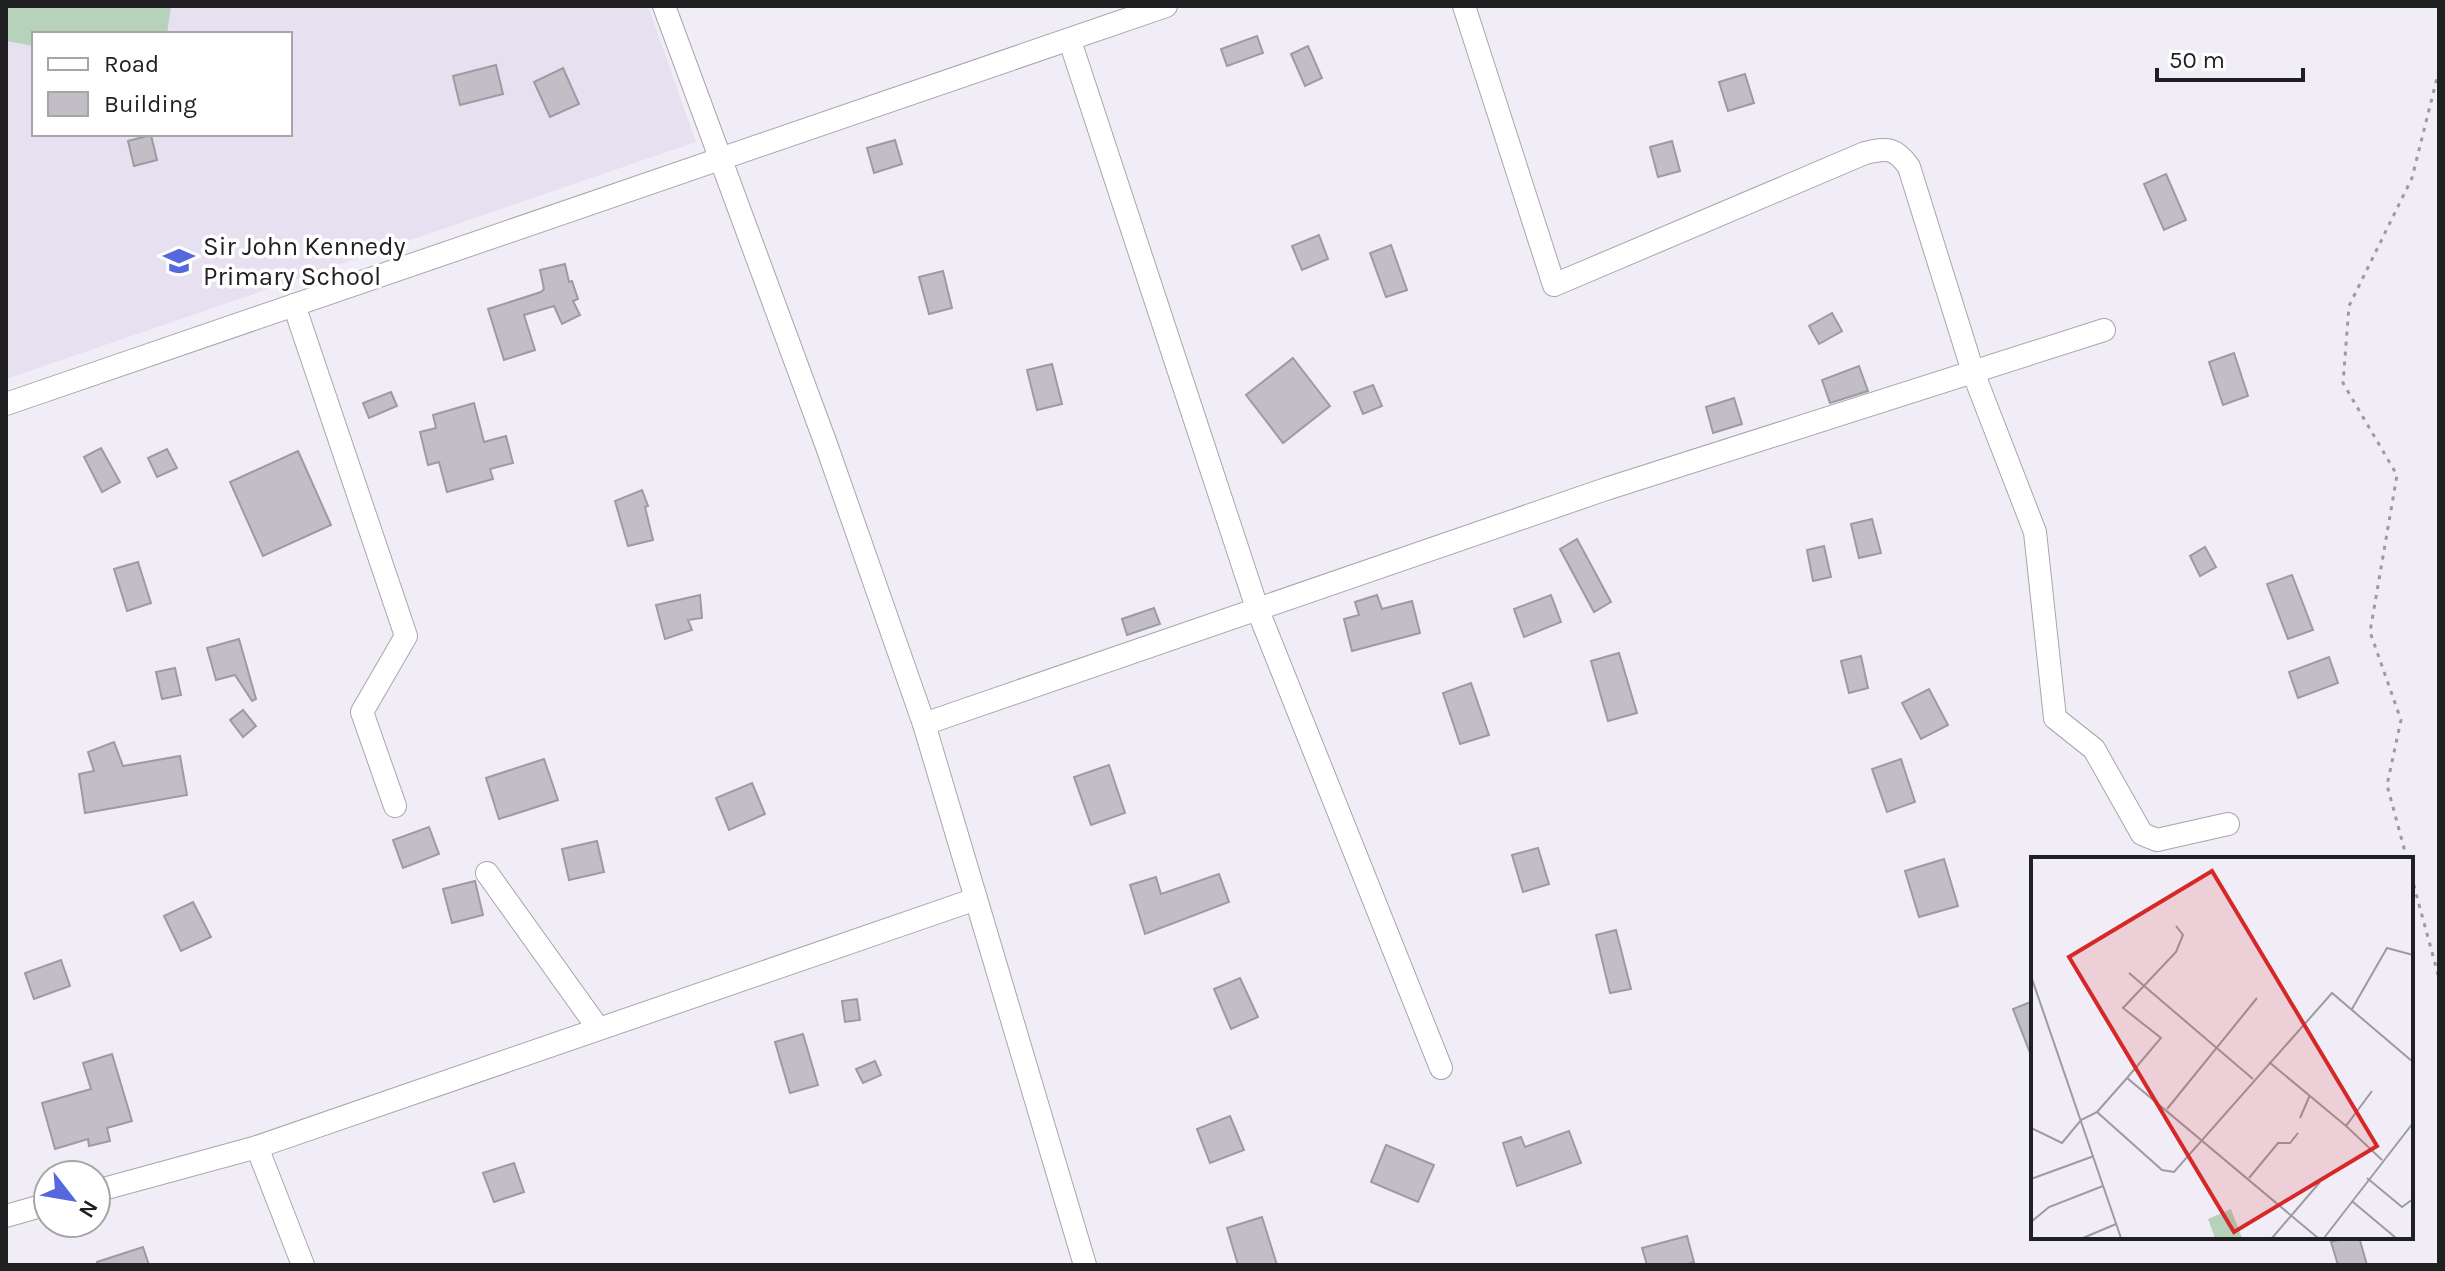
<svg xmlns="http://www.w3.org/2000/svg" width="2445" height="1271" viewBox="0 0 2445 1271" font-family="Karla,sans-serif">
  <rect width="100%" height="100%" fill="#f1edf6"/>
  <path fill="#e7e0f0" fill-rule="evenodd" d="M6,6H648L696,142L6,379ZM34,34H290V134H34Z"/>
  <path fill="#b6d2bb" d="M6,6H171L167,34H34V46L6,41Z"/>
  <g fill="#c1bec6" stroke="#9e9aa2" stroke-width="2">
    <path d="M1257,36L1263,53L1227,66L1221,49Z"/>
    <path d="M1308,46L1322,78L1305,86L1291,54Z"/>
    <path d="M496,65L503,94L460,105L453,76Z"/>
    <path d="M563,68L579,104L550,117L534,82Z"/>
    <path d="M1745,74L1754,103L1728,111L1719,82Z"/>
    <path d="M151,135L157,160L134,166L128,141Z"/>
    <path d="M895,140L902,164L874,173L867,148Z"/>
    <path d="M1672,141L1680,171L1658,177L1650,147Z"/>
    <path d="M2166,174L2186,220L2164,230L2144,184Z"/>
    <path d="M1319,235L1328,259L1302,270L1292,246Z"/>
    <path d="M1391,245L1407,290L1386,297L1370,253Z"/>
    <path d="M565,264L569,282L572,281L578,299L573,301L580,315L562,324L554,306L524,315L535,350L504,360L488,309L541,292L544,289L540,270Z"/>
    <path d="M943,271L952,308L929,314L919,277Z"/>
    <path d="M1832,313L1842,331L1819,344L1809,326Z"/>
    <path d="M2234,353L2248,396L2223,405L2209,362Z"/>
    <path d="M1293,358L1330,406L1283,443L1246,395Z"/>
    <path d="M1052,364L1062,404L1037,410L1027,370Z"/>
    <path d="M1859,366L1868,391L1830,403L1822,380Z"/>
    <path d="M1373,385L1382,406L1363,414L1354,392Z"/>
    <path d="M391,392L397,406L369,418L363,403Z"/>
    <path d="M1734,398L1742,424L1713,433L1706,407Z"/>
    <path d="M474,403L484,442L506,436L513,463L490,469L493,479L447,492L439,462L428,465L420,432L436,428L433,415Z"/>
    <path d="M101,448L120,482L102,492L84,457Z"/>
    <path d="M167,449L177,468L157,477L148,458Z"/>
    <path d="M298,451L331,525L263,556L230,482Z"/>
    <path d="M642,490L648,506L645,507L653,540L628,546L615,501Z"/>
    <path d="M1872,519L1881,553L1859,558L1851,524Z"/>
    <path d="M1577,539L1611,602L1594,612L1560,549Z"/>
    <path d="M1824,546L1831,577L1813,581L1807,550Z"/>
    <path d="M2205,547L2216,567L2200,576L2190,556Z"/>
    <path d="M138,562L151,603L127,611L114,569Z"/>
    <path d="M2292,575L2313,630L2288,639L2267,584Z"/>
    <path d="M700,595L702,618L688,620L692,630L665,639L656,605Z"/>
    <path d="M1377,595L1382,609L1412,601L1420,633L1352,651L1344,619L1359,615L1355,602Z"/>
    <path d="M1551,595L1561,622L1524,637L1514,609Z"/>
    <path d="M1154,608L1160,624L1127,635L1122,619Z"/>
    <path d="M239,639L256,699L252,701L235,675L216,680L207,648Z"/>
    <path d="M1619,653L1637,713L1608,721L1591,661Z"/>
    <path d="M1861,656L1868,688L1849,693L1841,661Z"/>
    <path d="M2329,657L2338,683L2298,698L2289,672Z"/>
    <path d="M175,668L181,695L162,699L156,672Z"/>
    <path d="M1471,683L1489,735L1460,744L1443,693Z"/>
    <path d="M1929,689L1948,725L1921,739L1902,703Z"/>
    <path d="M243,710L256,726L243,737L230,720Z"/>
    <path d="M114,742L123,766L180,756L187,795L85,813L79,774L94,771L88,752Z"/>
    <path d="M544,759L558,800L499,819L486,778Z"/>
    <path d="M1901,759L1915,802L1887,812L1872,769Z"/>
    <path d="M1109,765L1125,813L1091,825L1074,777Z"/>
    <path d="M752,783L765,814L729,830L716,798Z"/>
    <path d="M429,827L439,854L403,868L393,840Z"/>
    <path d="M597,841L604,872L569,880L562,849Z"/>
    <path d="M1538,848L1549,884L1523,892L1512,855Z"/>
    <path d="M1944,859L1958,906L1919,917L1905,871Z"/>
    <path d="M1219,874L1229,902L1145,934L1130,885L1156,877L1161,894Z"/>
    <path d="M475,881L483,915L452,923L443,889Z"/>
    <path d="M193,902L211,937L181,951L164,916Z"/>
    <path d="M1616,930L1631,989L1610,993L1596,935Z"/>
    <path d="M61,960L70,986L34,999L25,973Z"/>
    <path d="M1240,978L1258,1017L1231,1029L1214,989Z"/>
    <path d="M857,999L860,1020L845,1022L842,1001Z"/>
    <path d="M2033,1001V1058H2032L2013,1009Z"/>
    <path d="M803,1034L818,1085L790,1093L775,1042Z"/>
    <path d="M112,1054L132,1121L107,1128L110,1141L89,1146L88,1139L55,1149L42,1103L91,1089L83,1063Z"/>
    <path d="M875,1061L881,1075L863,1083L856,1069Z"/>
    <path d="M1230,1116L1244,1150L1210,1163L1197,1129Z"/>
    <path d="M1569,1131L1581,1163L1517,1186L1503,1143L1521,1137L1525,1147Z"/>
    <path d="M1386,1145L1434,1165L1418,1202L1371,1182Z"/>
    <path d="M514,1163L524,1192L494,1202L483,1173Z"/>
    <path d="M1262,1217L1277,1265H1238L1227,1228Z"/>
    <path d="M1687,1236L1694,1262L1684,1265H1647L1642,1248Z"/>
    <path d="M2349,1237H2359L2367,1265H2338L2331,1242Z"/>
    <path d="M143,1247L149,1265H98L97,1262Z"/>
  </g>
  <g fill="none" stroke-linecap="round" stroke-linejoin="round">
    <defs>
      <g id="minor">
        <path d="M664,6L826,444L924,724L1085,1265"/>
        <path d="M1464,6L1554,285L1865,153C1887,148 1895,147 1909,167L1973,372L2035,532L2055,718L2094,749L2142,834L2157,840L2228,824"/>
        <path d="M1070,41L1257,608L1441,1068"/>
        <path d="M294,305L406,636L362,712L395,806"/>
        <path d="M6,404L1166,6"/>
        <path d="M924,724L1606,489L2104,330"/>
        <path d="M487,873L598,1028"/>
        <path d="M257,1147L976,899"/>
        <path d="M96,1191L257,1147L303,1265"/>
        <path d="M6,1216L48,1204"/>
      </g>
    </defs>
    <use href="#minor" stroke="#a8a5ad" stroke-width="24"/>
    <g stroke="#9d9aa0" stroke-width="3" stroke-dasharray="4 6" stroke-linecap="butt">
      <path d="M2407,859L2387,785L2401,720L2370,632L2397,475L2343,383L2349,306L2412,178L2439,70"/>
      <path d="M2411,875L2439,978"/>
    </g>
    <use href="#minor" stroke="#fff" stroke-width="22"/>
  </g>
  <defs>
    <symbol id="school-bare" viewBox="-9 -9 18 18"><path d="M0-5L7-2L0 1L-7-2ZM-4 1L0 2.5L4 1V4Q0 6-4 4Z" fill="#5568de" stroke="#fff" stroke-width="2.5" paint-order="stroke"/></symbol>
  </defs>
  <g fill-rule="evenodd">
    <use href="#school-bare" x="157" y="239" width="44" height="44"/>
  </g>
  <g text-anchor="middle" dominant-baseline="central" stroke-width="7" stroke-linejoin="round" paint-order="stroke">
    <g font-size="26" fill="#201f22" stroke="#fff" text-anchor="start">
      <text x="203" y="246">Sir John Kennedy<tspan x="203" dy="30">Primary School</tspan></text>
    </g>
  </g>
  <g transform="translate(2031 857)">
    <rect width="382" height="382" fill="#f1edf6"/>
    <path d="M200,352L211,381H184L177,362Z" fill="#b6d2bb"/>
    <path fill="none" stroke="#9d9ba1" stroke-width="2" d="M98,116L222,222M0,119L90,381M321,152L356,91L382,98M238,205L315,269M96,221L130,181L92,151L145,95L152,78L145,69M341,234L315,269L351,303M136,252L226,141M66,255L96,221L287,381M269,261L279,238M0,271L31,286L50,263L66,255L131,313L143,315L301,136L382,205M218,321L247,286H259L267,276M336,321L371,350L382,342M0,322L63,299M322,345L365,381M0,365L18,350L72,329M52,381L85,367M241,381L289,325M293,381L382,266"/>
    <path fill="#d62828" fill-opacity="0.15" stroke="#d62828" stroke-width="4" d="M181,14L346,289L203,375L38,100Z"/>
    <rect width="382" height="382" fill="none" stroke="#201f22" stroke-width="4"/>
  </g>
  <rect width="2445" height="1271" fill="none" stroke="#201f22" stroke-width="16"/>
  <rect x="32" y="32" width="260" height="104" fill="#ffffff" stroke="#a6a5a7" stroke-width="2"/>
  <rect x="48" y="58" width="40" height="12" fill="#ffffff" stroke="#a6a5a7" stroke-width="2"/>
  <text x="104" y="72" font-size="24" fill="#201f22">Road</text>
  <rect x="48" y="92" width="40" height="24" fill="#c1bec6" stroke="#a6a5a7" stroke-width="2"/>
  <text x="104" y="112" font-size="24" fill="#201f22">Building</text>
  <g transform="translate(72 1199) rotate(121)"><circle r="38" fill="#ffffff" stroke="#a6a5a7" stroke-width="2"/>
  <path d="M0-6L14 30L0 20L-14 30Z" fill="#5568de"/>
  <text y="-12" font-size="22" font-weight="bold" text-anchor="middle" fill="#201f22">N</text>
  </g>
  <path d="M2157 68v12h146v-12" fill="none" stroke="#201f22" stroke-width="4"/>
  <text x="2169" y="68" font-size="24" fill="#201f22" stroke="#ffffff" stroke-width="6" paint-order="stroke">50 m</text>
</svg>
